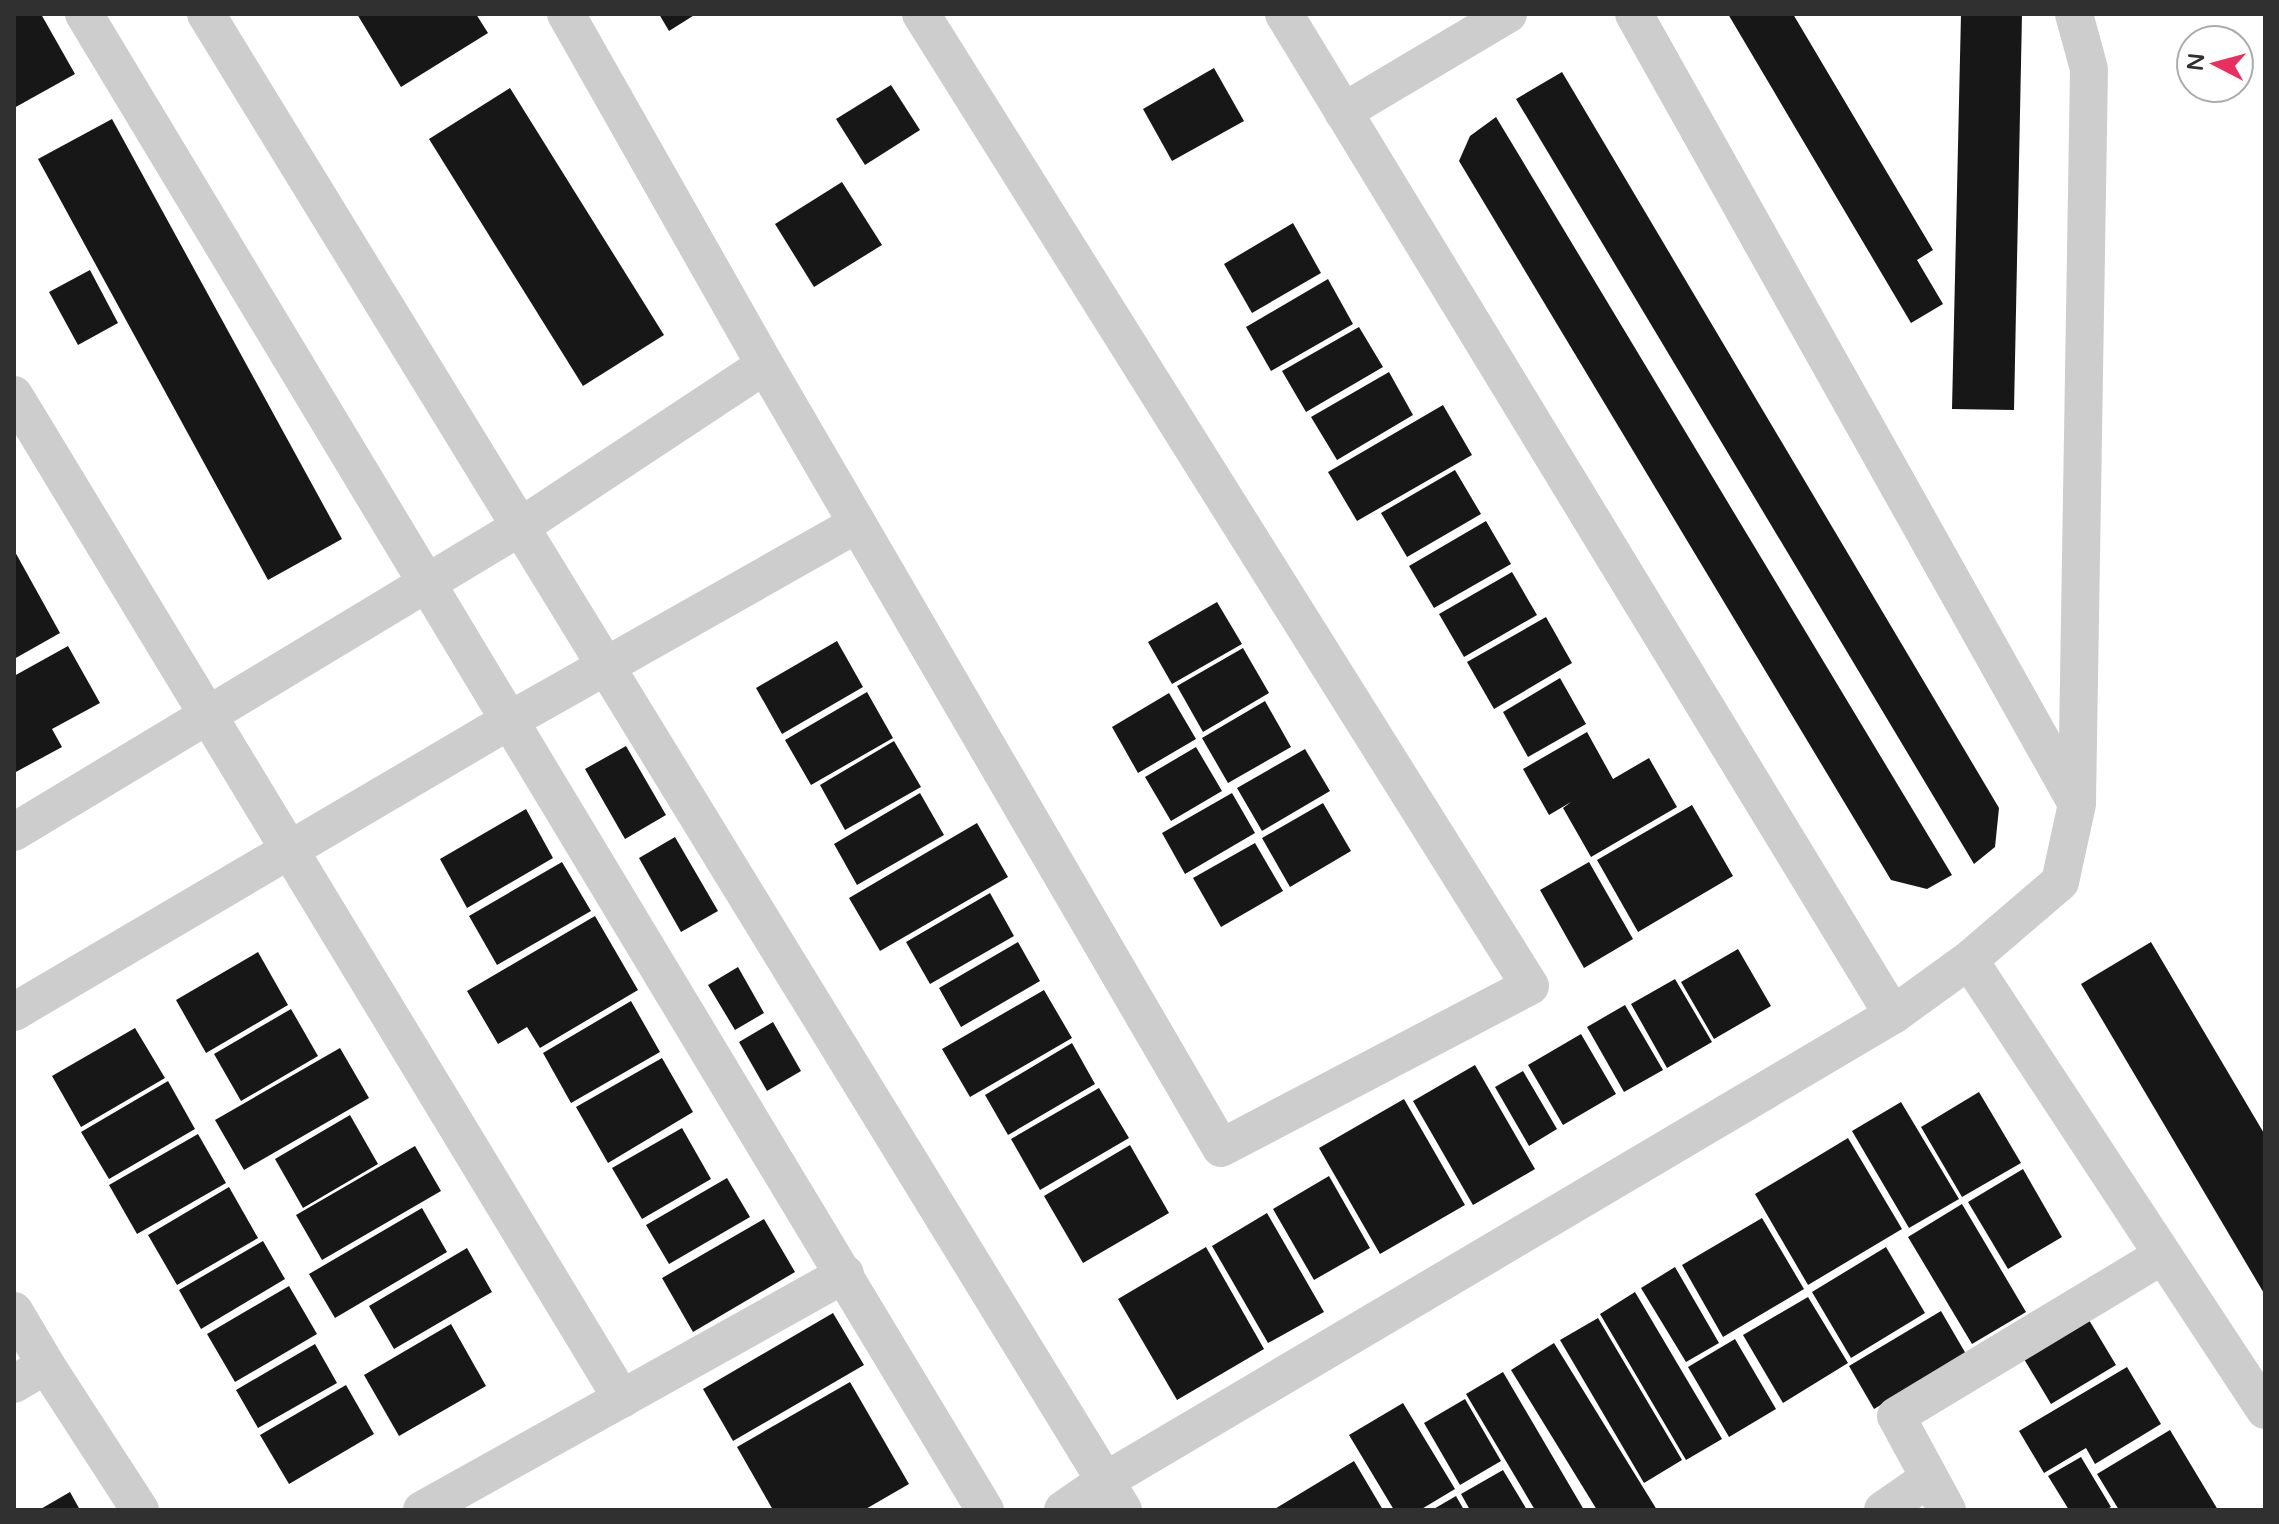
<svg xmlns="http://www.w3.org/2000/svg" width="2279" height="1524" viewBox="0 0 2279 1524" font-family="'Varela Round',sans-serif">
  <rect width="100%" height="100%" fill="#fff"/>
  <g fill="#171717">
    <path d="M14,14H41L75,74L14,108Z"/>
    <path d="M357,14H476L488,33L401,87Z"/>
    <path d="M659,14H696L669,31Z"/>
    <path d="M1728,14H1793L1933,250L1917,260L1943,304L1911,323Z"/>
    <path d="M1961,14H2022L2014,410L1952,409Z"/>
    <path d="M1214,68L1244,121L1172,161L1143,109Z"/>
    <path d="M1562,72L1999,808L1995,847L1974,864L1516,99Z"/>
    <path d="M891,85L920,130L865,165L836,119Z"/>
    <path d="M510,88L664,335L583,386L429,139Z"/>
    <path d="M1496,117L1952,875L1927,889L1891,880L1459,161L1470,136Z"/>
    <path d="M112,119L342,539L268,580L38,159Z"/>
    <path d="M842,182L882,245L814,287L775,224Z"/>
    <path d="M1293,223L1321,273L1252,313L1224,264Z"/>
    <path d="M90,270L118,323L78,345L49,292Z"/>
    <path d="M1328,279L1353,324L1271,371L1246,327Z"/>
    <path d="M1359,327L1383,367L1306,412L1282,371Z"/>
    <path d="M1389,372L1413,415L1337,460L1311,417Z"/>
    <path d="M1443,405L1472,455L1357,521L1328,472Z"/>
    <path d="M1455,470L1481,514L1407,557L1381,513Z"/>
    <path d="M1486,521L1511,564L1434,608L1409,566Z"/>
    <path d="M14,550L60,633L14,659Z"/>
    <path d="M1512,572L1537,615L1464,657L1439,614Z"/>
    <path d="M1217,602L1242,644L1172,684L1148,642Z"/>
    <path d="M1546,617L1572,663L1494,709L1467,662Z"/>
    <path d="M837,641L863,687L782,734L756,688Z"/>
    <path d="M68,646L100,703L52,729L62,747L14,773V676Z"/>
    <path d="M1243,648L1269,693L1203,732L1177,686Z"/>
    <path d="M1560,678L1586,724L1528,757L1503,712Z"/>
    <path d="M867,692L893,738L811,785L785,740Z"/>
    <path d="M1169,693L1196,739L1138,773L1112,727Z"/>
    <path d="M1265,701L1291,747L1228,783L1202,738Z"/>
    <path d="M1587,732L1613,779L1649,758L1677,807L1591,857L1563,808L1571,802L1549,815L1523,769Z"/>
    <path d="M894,741L921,787L845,830L820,785Z"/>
    <path d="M626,746L666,815L625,839L585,769Z"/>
    <path d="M1196,747L1222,791L1171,821L1145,777Z"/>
    <path d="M1305,749L1330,791L1262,831L1237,788Z"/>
    <path d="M920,793L944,835L857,885L834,844Z"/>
    <path d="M1232,793L1255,833L1185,874L1162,833Z"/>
    <path d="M1323,803L1351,851L1290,887L1262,838Z"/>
    <path d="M1692,805L1733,876L1638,932L1597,860Z"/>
    <path d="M526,809L553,858L467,908L440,859Z"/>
    <path d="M977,823L1008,877L880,951L849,898Z"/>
    <path d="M675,837L718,911L681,932L639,858Z"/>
    <path d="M1255,843L1283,891L1221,927L1193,878Z"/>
    <path d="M562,862L591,911L497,965L469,916Z"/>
    <path d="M1589,862L1633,939L1584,968L1540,890Z"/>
    <path d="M990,893L1014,936L930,984L906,942Z"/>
    <path d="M595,916L638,990L540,1048L527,1027L498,1044L467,991Z"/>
    <path d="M1018,942L1040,981L961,1027L939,988Z"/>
    <path d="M2151,942L2265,1135V1295L2081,984Z"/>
    <path d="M1738,949L1771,1006L1714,1039L1681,982Z"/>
    <path d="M258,952L288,1005L206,1053L176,1000Z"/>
    <path d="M738,967L764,1013L735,1030L708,985Z"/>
    <path d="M1675,979L1712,1042L1667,1068L1631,1004Z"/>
    <path d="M1044,990L1072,1038L970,1097L942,1049Z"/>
    <path d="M631,1001L660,1052L571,1103L543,1053Z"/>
    <path d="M1625,1005L1663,1070L1624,1092L1587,1027Z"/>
    <path d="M291,1009L318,1056L241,1101L214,1054Z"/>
    <path d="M773,1022L801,1071L767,1091L739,1042Z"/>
    <path d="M135,1028L165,1078L81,1127L52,1076Z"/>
    <path d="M1581,1034L1616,1094L1563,1125L1528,1065Z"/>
    <path d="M1072,1043L1095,1084L1008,1135L985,1095Z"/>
    <path d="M340,1048L369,1098L244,1170L215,1120Z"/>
    <path d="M662,1058L693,1112L608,1163L576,1107Z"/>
    <path d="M1475,1065L1535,1169L1473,1205L1413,1101Z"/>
    <path d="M1523,1071L1557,1129L1529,1146L1495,1087Z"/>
    <path d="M168,1081L195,1129L109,1179L81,1132Z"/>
    <path d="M1099,1088L1129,1138L1040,1190L1011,1139Z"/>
    <path d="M1979,1092L2021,1163L1962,1197L1921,1127Z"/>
    <path d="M1404,1099L1465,1205L1380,1254L1319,1148Z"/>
    <path d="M1901,1102L1959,1199L1909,1228L1852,1131Z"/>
    <path d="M350,1115L378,1164L303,1208L275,1159Z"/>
    <path d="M682,1128L711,1179L642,1219L612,1168Z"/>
    <path d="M198,1134L226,1183L137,1234L109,1185Z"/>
    <path d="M1848,1138L1902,1229L1808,1285L1755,1194Z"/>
    <path d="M1130,1145L1169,1213L1083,1263L1044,1196Z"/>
    <path d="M415,1146L441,1191L322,1260L296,1215Z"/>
    <path d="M2023,1169L2062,1237L2008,1269L1968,1202Z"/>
    <path d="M1329,1176L1370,1248L1314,1280L1273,1209Z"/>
    <path d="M727,1178L750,1217L669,1264L646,1225Z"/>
    <path d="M229,1187L258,1238L177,1285L148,1235Z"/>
    <path d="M1962,1204L2026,1312L1972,1344L1908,1237Z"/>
    <path d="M422,1208L447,1252L335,1318L309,1274Z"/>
    <path d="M1267,1213L1324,1312L1268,1343L1212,1246Z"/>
    <path d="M1762,1218L1804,1289L1723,1337L1682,1265Z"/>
    <path d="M764,1219L795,1272L693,1332L662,1278Z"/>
    <path d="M263,1241L285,1279L201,1329L179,1290Z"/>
    <path d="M1206,1247L1264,1349L1177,1400L1118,1299Z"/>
    <path d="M1886,1247L1925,1313L1851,1358L1812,1292Z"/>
    <path d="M467,1248L492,1292L394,1349L369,1306Z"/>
    <path d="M1675,1267L1719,1343L1686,1362L1641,1288Z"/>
    <path d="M289,1286L317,1334L235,1382L207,1334Z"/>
    <path d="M1635,1292L1722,1439L1686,1460L1600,1314Z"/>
    <path d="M1808,1297L1848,1363L1783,1403L1743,1335Z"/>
    <path d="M1941,1311L1966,1354L1874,1409L1849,1366Z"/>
    <path d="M833,1313L864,1365L733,1441L703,1389Z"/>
    <path d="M1598,1318L1682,1460L1644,1483L1560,1340Z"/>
    <path d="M2089,1320L2116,1365L2051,1404L2024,1359Z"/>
    <path d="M451,1324L486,1386L399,1436L364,1375Z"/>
    <path d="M1735,1339L1776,1409L1729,1437L1688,1367Z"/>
    <path d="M1554,1343L1657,1510H1597L1511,1370Z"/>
    <path d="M315,1344L337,1383L258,1428L236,1390Z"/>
    <path d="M2127,1367L2161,1424L2095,1464L2086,1448L2044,1473L2019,1431Z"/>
    <path d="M1503,1372L1584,1510H1535L1466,1394Z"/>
    <path d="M850,1382L909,1484L864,1510H773L737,1447Z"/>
    <path d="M346,1385L374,1434L289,1484L260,1435Z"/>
    <path d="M1465,1399L1501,1461L1460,1485L1424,1423Z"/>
    <path d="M1403,1403L1455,1489L1420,1510H1394L1349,1435Z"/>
    <path d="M2170,1430L2218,1510H2119L2097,1474Z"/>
    <path d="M2081,1457L2111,1507L2105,1510H2069L2048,1476Z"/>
    <path d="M1354,1461L1383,1510H1273Z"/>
    <path d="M1503,1470L1527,1510H1470L1461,1494Z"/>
    <path d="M70,1492L80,1510H39Z"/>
    <path d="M1456,1496L1464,1510H1432Z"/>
  </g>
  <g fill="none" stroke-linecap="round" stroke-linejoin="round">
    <g stroke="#cdcdcd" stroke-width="38">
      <path d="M84,14L985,1510"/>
      <path d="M206,14L1123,1510"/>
      <path d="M1284,14L1893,1015L1969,960L2060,882L2077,804L1634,14"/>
      <path d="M2074,14L2089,69L2077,801"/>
      <path d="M1343,112L1508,14"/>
      <path d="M765,365L1221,1148L1530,986L921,14"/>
      <path d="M14,395L622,1399"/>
      <path d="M14,832L520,527L765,365L566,14"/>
      <path d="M1969,960L2265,1410"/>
      <path d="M14,1012L512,719L857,524"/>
      <path d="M14,1311L46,1365L14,1384"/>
      <path d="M46,1365L140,1510"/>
      <path d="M422,1510L845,1274"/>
      <path d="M1063,1510L1105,1481L1893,1015"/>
      <path d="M1883,1510L1929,1478"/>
      <path d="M1947,1510L1896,1416L2163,1255"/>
    </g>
  </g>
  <rect width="2279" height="1524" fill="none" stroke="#303030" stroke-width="32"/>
  <g transform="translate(2215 64) rotate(276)"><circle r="38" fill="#ffffff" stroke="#acacac" stroke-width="2"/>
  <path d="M0-6L14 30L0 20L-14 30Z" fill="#e92f60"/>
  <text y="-12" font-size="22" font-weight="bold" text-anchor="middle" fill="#303030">N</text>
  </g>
</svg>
